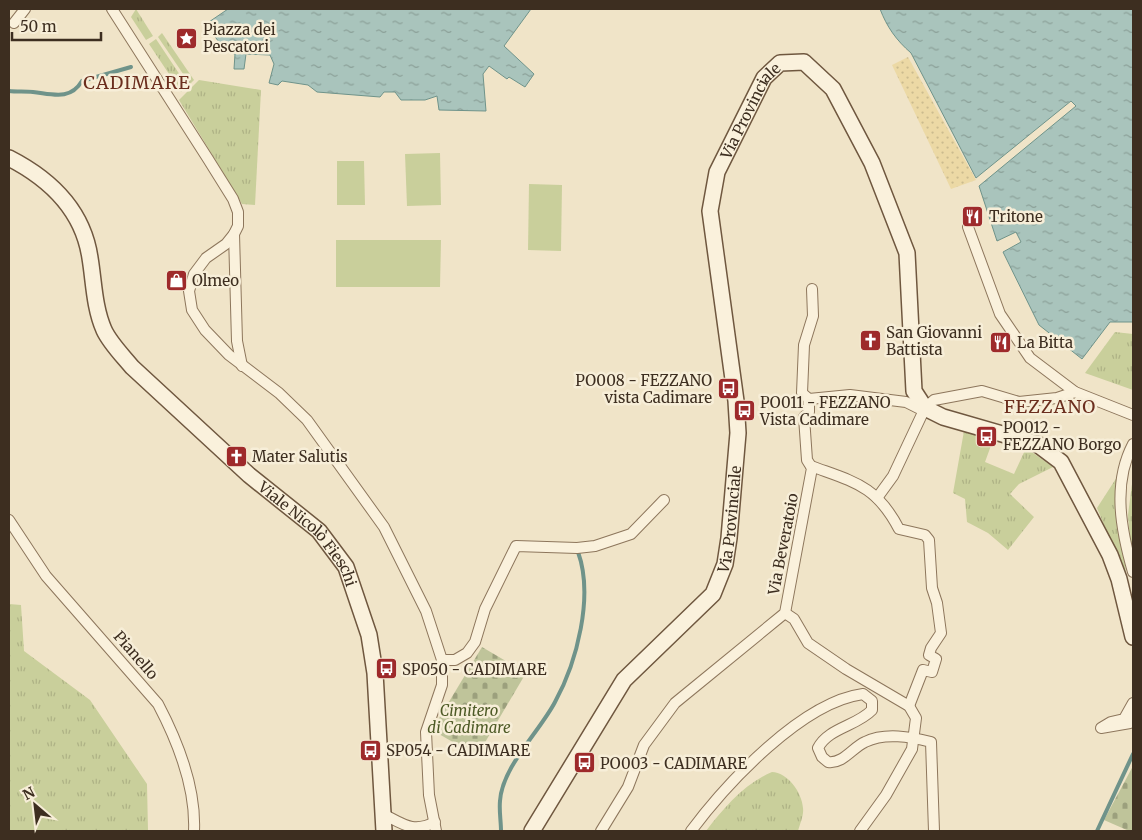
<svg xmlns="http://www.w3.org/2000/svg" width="1142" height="840" viewBox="0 0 1142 840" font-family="Merriweather,serif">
  <defs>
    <pattern id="grass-tufts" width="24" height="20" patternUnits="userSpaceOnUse" patternTransform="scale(1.25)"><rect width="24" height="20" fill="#c9cf9b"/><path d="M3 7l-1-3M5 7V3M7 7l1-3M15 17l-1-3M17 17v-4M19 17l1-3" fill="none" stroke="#aeb285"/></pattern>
    <pattern id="sand-dots" width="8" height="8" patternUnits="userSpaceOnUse" patternTransform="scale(1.25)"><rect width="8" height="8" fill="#ecd9a5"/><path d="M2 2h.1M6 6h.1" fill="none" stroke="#cbbb8e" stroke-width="1.8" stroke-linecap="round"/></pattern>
    <pattern id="cemetery-stones" width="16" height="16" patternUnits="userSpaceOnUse" patternTransform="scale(1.25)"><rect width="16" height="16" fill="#bfc49a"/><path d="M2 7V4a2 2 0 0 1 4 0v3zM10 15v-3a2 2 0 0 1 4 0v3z" fill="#9ca07d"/></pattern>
    <pattern id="water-ripples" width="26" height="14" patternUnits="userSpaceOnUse" patternTransform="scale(1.25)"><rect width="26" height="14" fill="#a9c4bc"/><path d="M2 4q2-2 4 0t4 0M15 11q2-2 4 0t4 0" fill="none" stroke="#8ba098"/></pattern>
  </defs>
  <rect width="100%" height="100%" fill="#f0e4c8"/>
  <g fill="url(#grass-tufts)">
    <path d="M136,9L153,36L146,40L131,17Z"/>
    <path d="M162,33L194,80L190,84L158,37Z"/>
    <path d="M156,39L188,87L181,92L149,44Z"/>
    <path d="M199,80L261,90L255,205L242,204L179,100Z"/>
    <path d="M1115,332L1133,334V390L1085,373Z"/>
    <path d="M964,431L993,440L985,462L1014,474L1026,448L1053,467L1019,484L1010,494L1034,517L1008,550L988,533L967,522L965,499L953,493Z"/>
    <path d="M1126,463L1129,471C1122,489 1117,508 1118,528C1119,544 1128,559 1125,575L1097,508Z"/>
    <path d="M1133,476V544H1130L1128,515Z"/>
    <path d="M9,604L21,605L24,651L90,700L147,784L148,831H9Z"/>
    <path d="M772,772C787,772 802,792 803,808C804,815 800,824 798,831H706C724,808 744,784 772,772Z"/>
  </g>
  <path fill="url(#sand-dots)" d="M908,57L976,180L951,189L892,65Z"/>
  <g fill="url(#cemetery-stones)">
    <path d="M482,647L526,673L477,756L432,730Z"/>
    <path d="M1133,766V831H1129L1104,820Z"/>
  </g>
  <g fill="#c9cf9b">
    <path d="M440,153L441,205L407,206L405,154Z"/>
    <path d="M337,161H364L365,205H337Z"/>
    <path d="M529,184L562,185L561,251L528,250Z"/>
    <path d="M336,240H441L440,287H336Z"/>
  </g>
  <g fill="url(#water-ripples)" stroke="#6f938a">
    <path d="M228,9H531L504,46L534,74L525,87L509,77L507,79L489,66L483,74L486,111L439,110L437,96L425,100H401L395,92H384L380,97L317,92L308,85L282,81L278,85L269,83L274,64L270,55L246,54L244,69H234L235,54L226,52L206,24Z"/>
    <path d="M880,9H1133V322H1110L1082,359L1039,325L1003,252L1021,242L1016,232L997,241L979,186L1076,106L1071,101L976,178L911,53C896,40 887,27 880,9Z"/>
  </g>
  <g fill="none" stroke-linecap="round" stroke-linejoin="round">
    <g stroke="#6f938a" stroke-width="4">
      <path d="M9,91C17,92 25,91 33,92C52,94 70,101 82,81L131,67"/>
      <path d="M501,831C501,821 499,811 500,801C502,767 540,731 555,702C577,662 594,596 578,552"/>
      <path d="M1097,831L1133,754"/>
    </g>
    <defs>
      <g id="minor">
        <path d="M112,9L208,159L233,199L238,212V226L234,234L226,244L206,258L194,274L189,291L192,310L205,330L229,355L279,393L307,420L384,527L426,611L442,660V685L426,732L429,795L436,831"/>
        <path d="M14,23L25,9"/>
        <path d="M968,227L1000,314L1030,358L1075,392L1133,415"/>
        <path d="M234,234L237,341L242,366"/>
        <path d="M809,399L850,395L906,402L918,408H925"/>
        <path d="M925,408L934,400L982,391L1019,402L1057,398L1075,392"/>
        <path d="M1133,444C1112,484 1121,530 1133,572"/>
        <path d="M811,466C854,482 876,485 899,529L925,535L929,540L932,588L937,603L941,633L931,648L929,655L936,659L932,672L923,670L909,706"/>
        <path d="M877,498L893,476L925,408"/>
        <path d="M9,520L46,576L158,704C178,742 196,787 194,831"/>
        <path d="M785,613L794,619L808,643L846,669L909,706L916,718L912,749L886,795L860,831"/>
        <path d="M442,660H455L467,653L475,642L485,609L516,546L577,548L595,546L631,534L664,500"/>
        <path d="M1133,703L1124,719L1111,722L1101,728L1130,723L1133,719"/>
        <path d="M381,813C402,823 412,834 435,822"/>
        <path d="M601,831L628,787L644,745L675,703L785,613L812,468L807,460L804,417L809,412V399L802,393L804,345L813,316L812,289"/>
        <path d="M691,831C727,783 802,702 863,694L872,701V710C857,726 828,728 818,748L822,757L828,762C843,764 852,748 865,742C885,732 911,737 931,742L934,831"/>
      </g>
      <g id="secondary">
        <path id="s1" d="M9,158C50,179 83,210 90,258C94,282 94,307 104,330C110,343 122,355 132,367L249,475L319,531L346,567L369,635L375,673L384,831"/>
        <path id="s2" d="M532,831L624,680L713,594L725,564L729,538L738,433L736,401L710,211L717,172L764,78L780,63L804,62L833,89L872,163L907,253L914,391L925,408L943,417L1037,444L1061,462L1110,555L1119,579L1133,637"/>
      </g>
    </defs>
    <use href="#minor" stroke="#8d765c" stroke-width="12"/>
    <use href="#secondary" stroke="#6f573f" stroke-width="18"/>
    <use href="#minor" stroke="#faf1dc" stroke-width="10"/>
    <use href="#secondary" stroke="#faf1dc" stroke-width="15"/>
  </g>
  <defs>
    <symbol id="sight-square" viewBox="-11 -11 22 22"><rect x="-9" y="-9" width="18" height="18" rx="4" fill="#9e2a2b" stroke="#f7eed8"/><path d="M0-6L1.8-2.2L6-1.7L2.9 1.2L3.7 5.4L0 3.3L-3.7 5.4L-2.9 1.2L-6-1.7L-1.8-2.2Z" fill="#fff"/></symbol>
    <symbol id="restaurant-square" viewBox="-11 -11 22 22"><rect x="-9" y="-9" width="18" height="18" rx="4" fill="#9e2a2b" stroke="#f7eed8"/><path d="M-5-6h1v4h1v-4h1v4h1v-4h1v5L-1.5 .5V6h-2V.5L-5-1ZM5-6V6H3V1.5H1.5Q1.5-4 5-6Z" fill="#fff"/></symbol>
    <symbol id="shop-square" viewBox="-11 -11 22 22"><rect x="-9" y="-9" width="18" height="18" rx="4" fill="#9e2a2b" stroke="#f7eed8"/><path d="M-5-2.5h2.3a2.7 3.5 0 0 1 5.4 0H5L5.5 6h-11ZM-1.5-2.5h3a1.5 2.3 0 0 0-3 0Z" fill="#fff"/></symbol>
    <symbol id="church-square" viewBox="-11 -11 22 22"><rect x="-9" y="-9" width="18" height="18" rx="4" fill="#9e2a2b" stroke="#f7eed8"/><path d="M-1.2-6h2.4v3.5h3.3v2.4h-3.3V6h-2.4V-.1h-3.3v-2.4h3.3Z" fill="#fff"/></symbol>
    <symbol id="bus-square" viewBox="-11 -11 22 22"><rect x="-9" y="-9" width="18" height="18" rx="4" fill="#9e2a2b" stroke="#f7eed8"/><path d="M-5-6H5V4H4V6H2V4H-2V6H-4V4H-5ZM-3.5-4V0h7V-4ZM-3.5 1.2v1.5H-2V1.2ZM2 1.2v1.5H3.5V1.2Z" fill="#fff"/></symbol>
  </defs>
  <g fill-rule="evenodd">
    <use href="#sight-square" x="174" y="26" width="25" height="25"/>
    <use href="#restaurant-square" x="960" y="204" width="25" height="25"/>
    <use href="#shop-square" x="164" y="268" width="25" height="25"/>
    <use href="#church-square" x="858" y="328" width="25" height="25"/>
    <use href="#restaurant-square" x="988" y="330" width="25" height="25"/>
    <use href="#bus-square" x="716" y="376" width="25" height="25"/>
    <use href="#bus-square" x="732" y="398" width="25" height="25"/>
    <use href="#bus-square" x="974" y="424" width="25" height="25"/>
    <use href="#church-square" x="224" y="444" width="25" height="25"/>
    <use href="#bus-square" x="374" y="656" width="25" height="25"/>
    <use href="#bus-square" x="358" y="738" width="25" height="25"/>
    <use href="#bus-square" x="572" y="750" width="25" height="25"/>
  </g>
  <g text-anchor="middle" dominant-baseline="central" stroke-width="5" stroke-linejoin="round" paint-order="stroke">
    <g font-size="15" fill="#3d2e20" stroke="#f7eed8" text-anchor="start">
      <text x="203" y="29">Piazza dei<tspan x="203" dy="17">Pescatori</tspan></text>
      <text x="989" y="216">Tritone</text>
      <text x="192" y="280">Olmeo</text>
      <text x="886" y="332">San Giovanni<tspan x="886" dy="17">Battista</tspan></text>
      <text x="1017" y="342">La Bitta</text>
      <text x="712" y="380" text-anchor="end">PO008 - FEZZANO<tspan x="712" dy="17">vista Cadimare</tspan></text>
      <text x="760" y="402">PO011 - FEZZANO<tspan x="760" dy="17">Vista Cadimare</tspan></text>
      <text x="1003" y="427">PO012 -<tspan x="1003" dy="17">FEZZANO Borgo</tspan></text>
      <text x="252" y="456">Mater Salutis</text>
      <text x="402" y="669">SP050 - CADIMARE</text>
      <text x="386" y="750">SP054 - CADIMARE</text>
      <text x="600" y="763">PO003 - CADIMARE</text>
    </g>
    <g font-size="15" fill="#3d2e20" stroke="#f7eed8">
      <text stroke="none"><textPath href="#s2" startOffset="798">Via Provinciale</textPath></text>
      <text stroke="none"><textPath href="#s2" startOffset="378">Via Provinciale</textPath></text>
      <text stroke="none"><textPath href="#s1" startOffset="498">Viale Nicolò Fieschi</textPath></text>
      <text transform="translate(783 544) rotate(-79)">Via Beveratoio</text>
      <text transform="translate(136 655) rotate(49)">Pianello</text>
    </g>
    <g font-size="15" font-style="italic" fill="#4d5a26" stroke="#f7eed8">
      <text x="469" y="710">Cimitero<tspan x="469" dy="17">di Cadimare</tspan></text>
    </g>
    <g font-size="18" letter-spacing="1" fill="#6b2e1e" stroke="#f7eed8">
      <text x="137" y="82">CADIMARE</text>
      <text x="1050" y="406">FEZZANO</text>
    </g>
  </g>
  <rect width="1142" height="840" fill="none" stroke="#3d2e20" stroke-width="20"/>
  <g transform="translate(35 805) rotate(332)" stroke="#f7eed8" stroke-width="4" paint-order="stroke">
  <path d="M0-4L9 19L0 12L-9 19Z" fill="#3d2e20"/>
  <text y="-8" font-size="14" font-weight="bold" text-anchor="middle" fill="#3d2e20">N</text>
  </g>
  <path d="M12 32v8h89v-8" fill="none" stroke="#3d2e20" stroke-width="2.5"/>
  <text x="20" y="32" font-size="15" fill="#3d2e20" stroke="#f7eed8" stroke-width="4" paint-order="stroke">50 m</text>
</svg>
